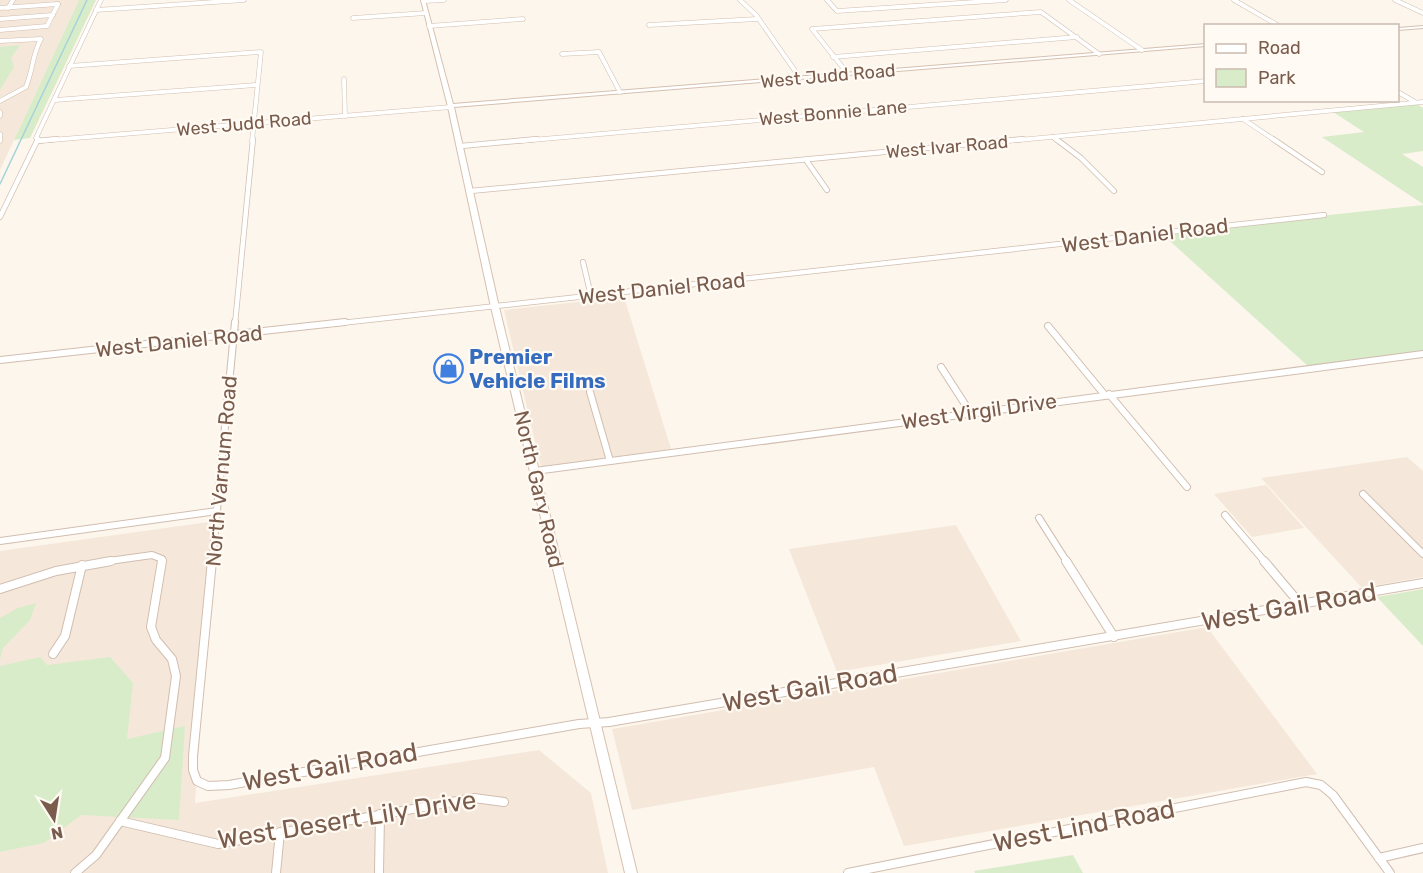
<svg xmlns="http://www.w3.org/2000/svg" width="1423" height="873" viewBox="0 0 1423 873" font-family="Rubik,sans-serif">
  <rect width="100%" height="100%" fill="#fdf6ec"/>
  <g fill="#f5e8da">
    <path d="M0,0H79L0,170Z"/>
    <path d="M624,297L671,449L541,467L504,310Z"/>
    <path d="M1407,457L1423,471V577L1362,588L1261,478Z"/>
    <path d="M1266,485L1304,528L1252,537L1214,494Z"/>
    <path d="M216,521L195,803L539,750L591,793L608,873H0V551Z"/>
    <path d="M956,525L1021,641L837,672L789,549Z"/>
    <path d="M1207,627L1317,774L904,846L874,767L632,810L612,729Z"/>
  </g>
  <g fill="#d8ecc9">
    <path d="M79,0H96L30,138L14,140Z"/>
    <path d="M20,45L11,58L14,67L0,90V47Z"/>
    <path d="M1417,104L1423,108V151L1402,154L1423,167V204L1322,137L1364,132L1333,112Z"/>
    <path d="M1423,205V353L1309,367L1161,233Z"/>
    <path d="M1423,589V646L1377,597Z"/>
    <path d="M36,603L30,620L3,648L0,659V618L18,608Z"/>
    <path d="M40,657L47,665L110,657L133,683L127,739L185,726L179,820L81,815L44,843L0,852V666Z"/>
    <path d="M1073,855L1083,873H975L974,871Z"/>
  </g>
  <g fill="none" stroke-linecap="round" stroke-linejoin="round">
    <path stroke="#a5d3da" stroke-width="1.5" d="M0,184L87,0"/>
    <defs>
      <g id="street-far3">
        <path d="M740,0L756,15L800,78"/>
        <path d="M827,0L837,11L1006,0"/>
        <path d="M1069,0L1142,50"/>
        <path d="M1234,0L1279,26"/>
        <path d="M1395,0L1423,13"/>
        <path d="M423,1L444,0"/>
        <path d="M0,8L58,4"/>
        <path d="M8,8L13,0"/>
        <path d="M96,10L244,0"/>
        <path d="M353,18L426,13"/>
        <path d="M0,19L53,15"/>
        <path d="M649,25L757,19"/>
        <path d="M429,26L523,19"/>
        <path d="M0,30L47,26L58,4"/>
        <path d="M0,41L41,39C32,55 33,70 26,87L0,101"/>
        <path d="M562,54L599,52L620,92"/>
        <path d="M833,57L1077,37"/>
        <path d="M69,66L261,52L252,141"/>
        <path d="M848,74L812,29L1041,12L1099,54"/>
        <path d="M344,79L345,116"/>
        <path d="M1398,92L1415,102"/>
        <path d="M55,100L257,85"/>
        <path d="M0,112V116"/>
        <path d="M1243,119L1276,141"/>
        <path d="M0,134V141"/>
        <path d="M1053,137L1058,141"/>
        <path d="M39,141L451,107"/>
        <path d="M40,141L36,138L101,0"/>
        <path d="M520,141L1206,81"/>
        <path d="M1007,141L1423,102"/>
      </g>
      <g id="street-far2">
        <path d="M38,139L40,141"/>
        <path d="M1056,139L1081,158L1114,191"/>
        <path d="M1273,139L1322,172"/>
        <path d="M461,146L537,139"/>
        <path d="M806,160L827,190"/>
        <path d="M470,191L1023,139"/>
        <path d="M0,217L37,141L57,139"/>
        <path d="M583,262L591,296"/>
        <path d="M235,324L253,139"/>
        <path d="M332,324L1324,215"/>
      </g>
      <g id="street-far1">
        <path d="M1048,326L1104,394"/>
        <path d="M0,360L345,322"/>
        <path d="M941,367L970,412"/>
        <path d="M590,392L610,461"/>
        <path d="M1109,394L1187,487"/>
        <path d="M535,471L1423,354"/>
        <path d="M1363,494L1423,554"/>
        <path d="M1225,515L1265,562"/>
        <path d="M1039,518L1067,562"/>
        <path d="M0,541L217,511"/>
        <path d="M102,562L152,555L162,559L161,562"/>
        <path d="M212,562L235,322"/>
      </g>
      <g id="street">
        <path d="M212,561L193,756V770L197,781L208,786L229,785L579,724L609,722L1423,583"/>
        <path d="M1066,561L1114,637"/>
        <path d="M1264,561L1301,605"/>
        <path d="M0,589L56,571L111,561"/>
        <path d="M53,654L65,636L82,565"/>
        <path d="M120,821L218,844L474,798L504,802"/>
        <path d="M1379,858L1423,848"/>
        <path d="M75,873L96,855L165,758L176,676L172,659L156,640L151,627L162,561"/>
        <path d="M276,873L280,832"/>
        <path d="M379,873L380,814"/>
        <path d="M848,873L1306,782L1321,785L1333,795L1390,873"/>
      </g>
      <g id="secondary">
        <path d="M421,0H425L453,104L1206,44V46L454,107L499,307L637,873H625L491,307L448,107Z"/>
        <path d="M1423,26V28L1398,30V28Z"/>
      </g>
    </defs>
    <use href="#street-far3" stroke="#d1beb0" stroke-width="5"/>
    <use href="#street-far2" stroke="#d1beb0" stroke-width="6"/>
    <use href="#street-far1" stroke="#d1beb0" stroke-width="8"/>
    <use href="#street" stroke="#d1beb0" stroke-width="10"/>
    <use href="#secondary" stroke="#d6c0b0" stroke-width="2"/>
    <use href="#street-far3" stroke="#fff" stroke-width="4"/>
    <use href="#street-far2" stroke="#fff" stroke-width="4.5"/>
    <use href="#street-far1" stroke="#fff" stroke-width="6"/>
    <use href="#street" stroke="#fff" stroke-width="8"/>
    <use href="#secondary" fill="#fff" fill-rule="evenodd"/>
  </g>
  <defs>
    <symbol id="shop-ring" viewBox="-11 -11 22 22"><circle r="9.5" fill="#fffaf3" stroke="#3f7fe0" stroke-width="1.5"/><path d="M-5-2.5h2.3a2.7 3.5 0 0 1 5.4 0H5L5.5 6h-11ZM-1.5-2.5h3a1.5 2.3 0 0 0-3 0Z" fill="#3f7fe0"/></symbol>
  </defs>
  <g fill-rule="evenodd">
    <use href="#shop-ring" x="432" y="352" width="33" height="33"/>
  </g>
  <g text-anchor="middle" dominant-baseline="central" stroke-width="4.5" stroke-linejoin="round" paint-order="stroke">
    <g font-size="18" fill="#7a5c4d" stroke="#fffaf3">
      <text transform="translate(828 76) rotate(-5)">West Judd Road</text>
      <text transform="translate(833 113) rotate(-5)">West Bonnie Lane</text>
      <text transform="translate(244 124) rotate(-5)">West Judd Road</text>
      <text transform="translate(947 147) rotate(-5)">West Ivar Road</text>
    </g>
    <g font-size="21" fill="#7a5c4d" stroke="#fffaf3">
      <text transform="translate(1145 235) rotate(-7)">West Daniel Road</text>
      <text transform="translate(662 288) rotate(-6)">West Daniel Road</text>
      <text transform="translate(179 341) rotate(-6)">West Daniel Road</text>
      <text transform="translate(979 411) rotate(-8)">West Virgil Drive</text>
      <text transform="translate(221 471) rotate(-85)">North Varnum Road</text>
      <text transform="translate(539 489) rotate(77)">North Gary Road</text>
    </g>
    <g font-size="21" font-weight="bold" fill="#366cbe" stroke="#fffaf3" text-anchor="start">
      <text x="469" y="356">Premier<tspan x="469" dy="24">Vehicle Films</tspan></text>
    </g>
    <g font-size="26" fill="#7a5c4d" stroke="#fffaf3">
      <text transform="translate(1289 607) rotate(-10)">West Gail Road</text>
      <text transform="translate(810 688) rotate(-10)">West Gail Road</text>
      <text transform="translate(330 767) rotate(-10)">West Gail Road</text>
      <text transform="translate(347 820) rotate(-9)">West Desert Lily Drive</text>
      <text transform="translate(1084 826) rotate(-11)">West Lind Road</text>
    </g>
  </g>
  <rect x="1204" y="24" width="195" height="78" fill="#fffaf3" stroke="#cabbb1" stroke-width="1.5"/>
  <rect x="1216" y="44" width="30" height="9" fill="#ffffff" stroke="#cabbb1" stroke-width="1.5"/>
  <text x="1258" y="54" font-size="18" fill="#7a5c4d">Road</text>
  <rect x="1216" y="69" width="30" height="18" fill="#d8ecc9" stroke="#cabbb1" stroke-width="1.5"/>
  <text x="1258" y="84" font-size="18" fill="#7a5c4d">Park</text>
  <g transform="translate(54 819) rotate(168)" stroke="#fffaf3" stroke-width="4.5" paint-order="stroke">
  <path d="M0-4.5L10 22L0 15L-10 22Z" fill="#7a5c4d"/>
  <text y="-9" font-size="16" font-weight="bold" text-anchor="middle" fill="#7a5c4d">N</text>
  </g>
</svg>
